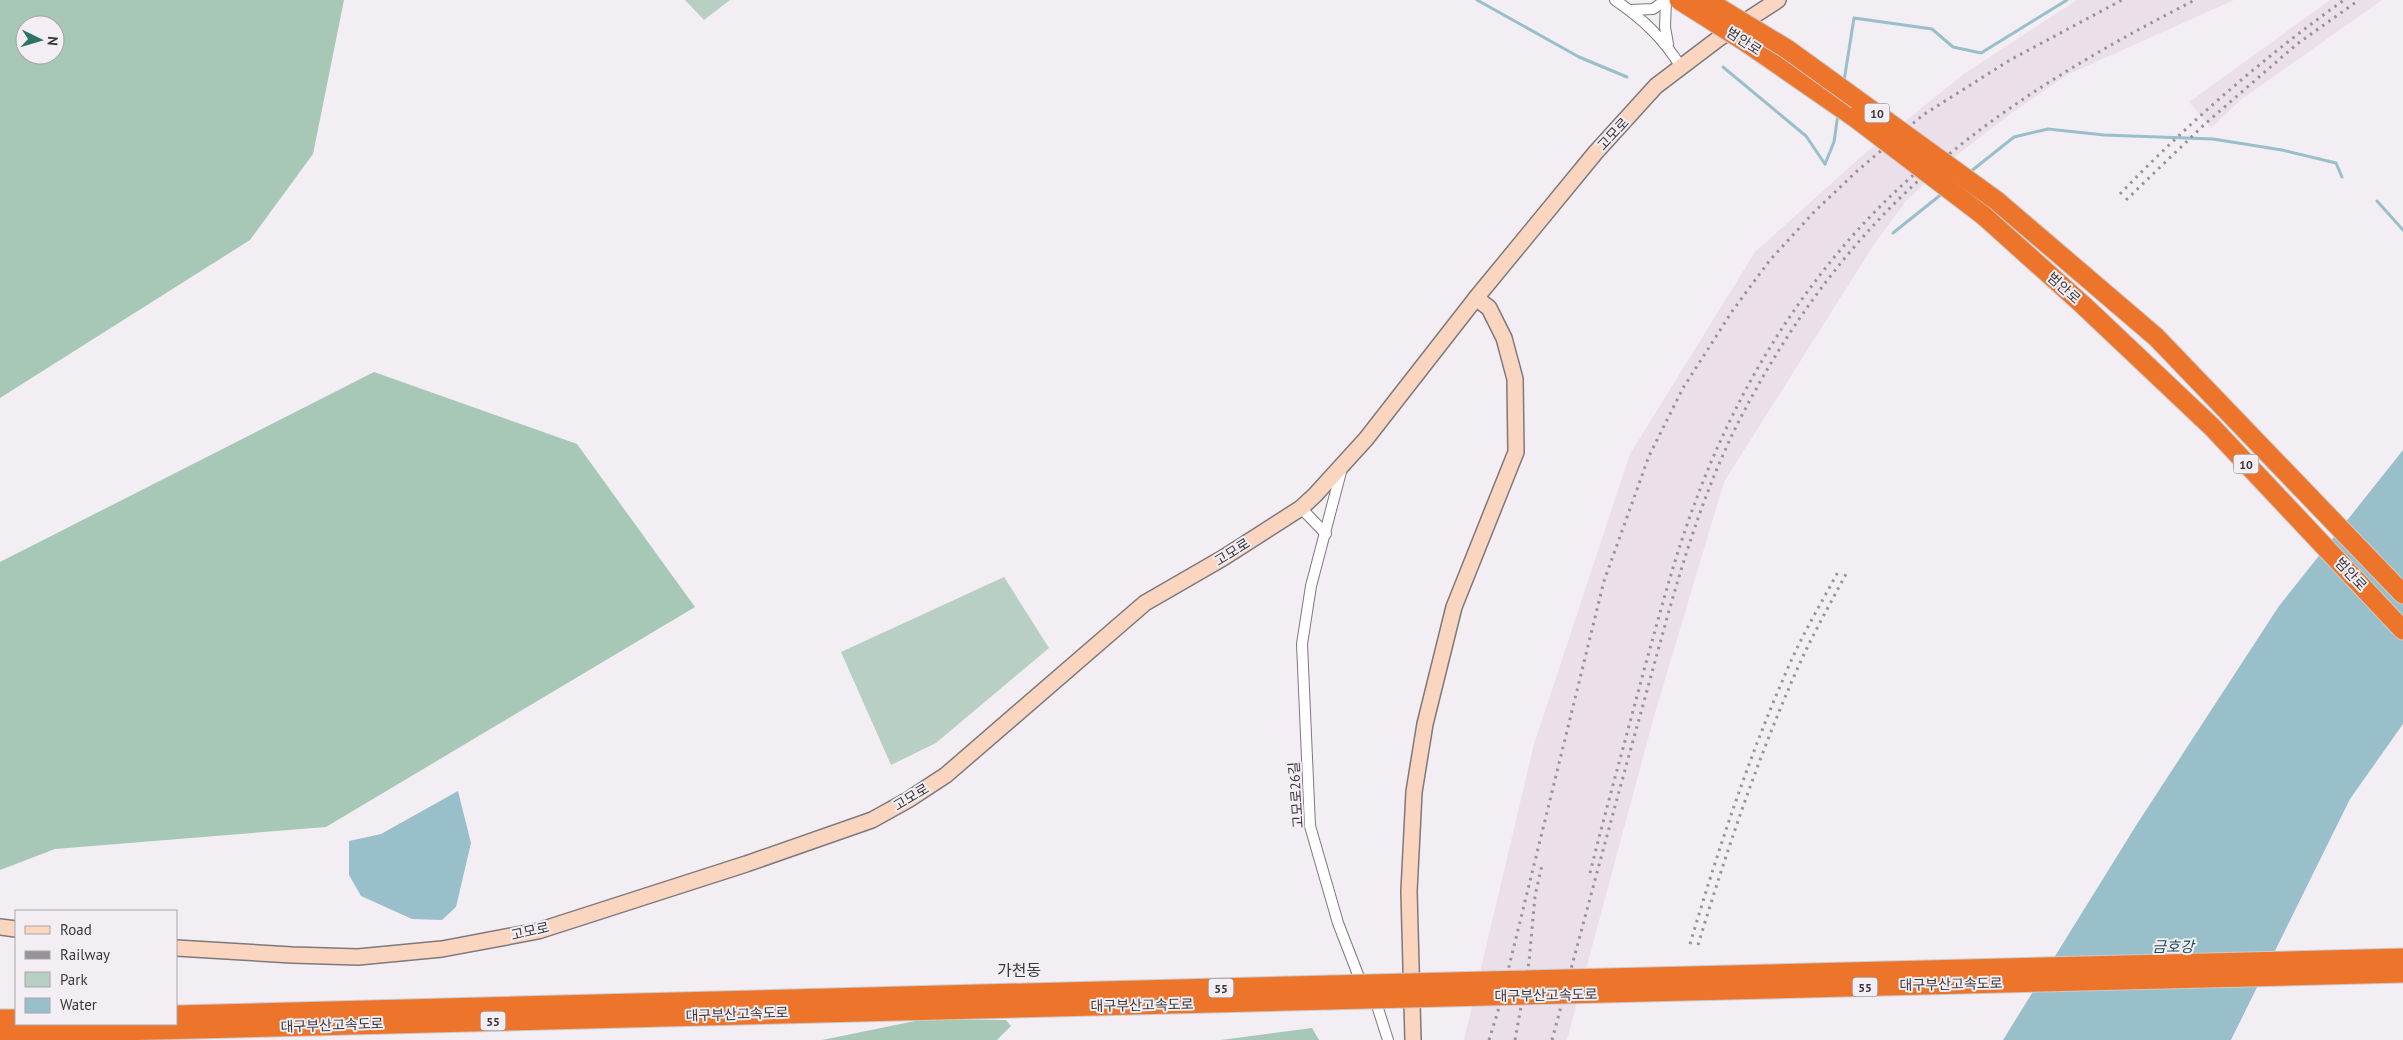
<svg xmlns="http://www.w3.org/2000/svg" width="2403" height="1040" viewBox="0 0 2403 1040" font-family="'PT Sans','Noto Sans KR',sans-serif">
  <rect width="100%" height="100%" fill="#f3eef3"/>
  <g fill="#ebe0ea">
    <path d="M2077,0H2234L2067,75L2013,112L1949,161L1906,201L1875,243L1724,482L1655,713L1567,1040H1464L1534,744L1630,454L1755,252L1863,155L1965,73Z"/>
    <path d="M2330,0H2382L2242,99L2211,128L2189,102Z"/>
  </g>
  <g fill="#b7d0c3">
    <path d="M685,0H730L704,20Z"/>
    <path d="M1004,577L1049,648L936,743L891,765L841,652Z"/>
  </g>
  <g fill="#a7c8b6" fill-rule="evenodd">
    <path d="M0,0H344L313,154L250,240L0,398ZM25,25H55V55H25Z"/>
    <path d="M374,372L577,444L695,607L326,827L55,849L0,870V562Z"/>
    <path d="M925,1019L1006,1020L1011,1026L997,1040H822Z"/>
    <path d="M1312,1028L1319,1040H1221Z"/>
  </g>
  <g fill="#99bfcb">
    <path d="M2403,450V724L2350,799L2231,1040H2003L2137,824L2279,606Z"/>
    <path d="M458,791L471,843L456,907L442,920L412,919L361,896L349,875V841L381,834Z"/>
  </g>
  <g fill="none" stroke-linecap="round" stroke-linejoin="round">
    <g stroke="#99bfcb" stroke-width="3">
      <path d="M1477,0L1579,57L1627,77"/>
      <path d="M1723,67L1806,136L1825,164"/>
      <path d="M1844,81L1854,18L1932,29L1953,47L1981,53L2067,0"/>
      <path d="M1825,164L1834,142L1838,114"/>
      <path d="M1970,172L2014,137L2048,129L2104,135L2213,139L2282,150L2336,163L2342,177"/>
      <path d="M2377,201L2403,230"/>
      <path d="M1893,233L1943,193"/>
    </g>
    <defs>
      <g id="street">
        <path d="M1615,0C1643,19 1663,38 1681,67"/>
        <path d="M1666,0L1665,27L1668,44"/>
        <path d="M1630,10L1653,9L1666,0"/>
        <path d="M1342,468L1311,586L1302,644L1310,826L1338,923L1362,985L1364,986"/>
        <path d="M1301,508L1326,534"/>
        <path d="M1374,996L1388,1040"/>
      </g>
      <g id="secondary">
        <path d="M0,927L16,929"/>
        <path d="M176,948L292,955L358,957L442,949L538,931L746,864L872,820L908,800L946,775L1145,603L1223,558L1301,508L1315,495L1366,439L1476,298L1596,152L1656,86L1718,39L1778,0"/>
        <path d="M1413,1040L1409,891L1414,792L1425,724L1454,607L1516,452L1515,379L1504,338L1489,308L1476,298"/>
      </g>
      <g id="highway">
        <path d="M1747,43L1854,117"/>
        <path d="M1997,201L2156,337L2403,594"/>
        <path d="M1984,216L2082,304L2212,427L2403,630"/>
        <path d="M176,1015L1330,985"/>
        <path d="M0,1019H16"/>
        <path d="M0,1034L1328,1000"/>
      </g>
    </defs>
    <use href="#street" stroke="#7d797d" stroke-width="12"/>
    <use href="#secondary" stroke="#7d797d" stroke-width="18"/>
    <use href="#highway" stroke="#cccbcc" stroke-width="21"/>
    <use href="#street" stroke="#fff" stroke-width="10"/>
    <use href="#secondary" stroke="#fad5bf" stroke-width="15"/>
    <use href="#highway" stroke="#ed742b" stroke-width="19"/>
    <g stroke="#979497" stroke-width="3" stroke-dasharray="2.5 5" stroke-linecap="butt">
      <path d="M2120,194C2188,123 2264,57 2344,0"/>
      <path d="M2126,200L2206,123L2297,44L2359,0"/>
      <path d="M1590,873C1607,805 1626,738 1644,670C1660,613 1675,555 1696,500C1744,371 1823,249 1930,161"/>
      <path d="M1690,944C1719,847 1750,753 1791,661C1805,630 1823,600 1839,570"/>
      <path d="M1698,945C1727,850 1758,757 1799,665C1813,634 1830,604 1846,574"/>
      <path d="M1489,1040L1498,1011L1604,581L1649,456L1683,388L1733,310L1770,260L1815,211L1856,172L1923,115L2010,60L2122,0"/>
      <path d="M1515,1040L1529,962L1535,896L1542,865"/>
      <path d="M1552,1040C1582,928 1612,816 1643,705C1670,608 1694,509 1740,419C1782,337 1836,260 1902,196C1987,114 2091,53 2195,0"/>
    </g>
    <defs>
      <g id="highway-bridge">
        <path d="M1679,0L1747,43"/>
        <path d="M1706,0L1787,49L1997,201"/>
        <path d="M1854,117L1984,216"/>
        <path d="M1330,985L2403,958"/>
        <path d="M1328,1000L2403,973"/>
      </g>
    </defs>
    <use href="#highway-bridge" stroke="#cccbcc" stroke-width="21" stroke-linecap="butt"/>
    <use href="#highway-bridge" stroke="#ed742b" stroke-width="19"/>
  </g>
  <g text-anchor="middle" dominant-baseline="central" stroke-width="4" stroke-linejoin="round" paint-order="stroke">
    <g fill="#f3eef3" stroke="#726f72" stroke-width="1">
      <rect x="1864.5" y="103.5" width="25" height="19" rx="4"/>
      <rect x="2233.5" y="454.5" width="25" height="19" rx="4"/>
      <rect x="1852.5" y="977.5" width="25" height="19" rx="4"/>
      <rect x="1208.5" y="978.5" width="25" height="19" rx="4"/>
      <rect x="480.5" y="1011.5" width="25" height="19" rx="4"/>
    </g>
    <g font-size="12" font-weight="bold" fill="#3a383a">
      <text x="1877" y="113">10</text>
      <text x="2246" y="464">10</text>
      <text x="1865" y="987">55</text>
      <text x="1221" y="988">55</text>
      <text x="493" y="1021">55</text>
    </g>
    <g font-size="14" fill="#3a383a" stroke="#f3eef3">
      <text transform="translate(1744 41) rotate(33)">범안로</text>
      <text transform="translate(1613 134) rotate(-47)">고모로</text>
      <text transform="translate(2064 288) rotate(42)">범안로</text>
      <text transform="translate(1232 552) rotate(-32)">고모로</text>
      <text transform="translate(2351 574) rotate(47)">범안로</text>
      <text transform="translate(1296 795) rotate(-94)">고모로26길</text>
      <text transform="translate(911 797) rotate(-31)">고모로</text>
      <text transform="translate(530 931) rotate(-13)">고모로</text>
      <text transform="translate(1951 984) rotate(-1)">대구부산고속도로</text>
      <text transform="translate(1546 995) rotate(-1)">대구부산고속도로</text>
      <text transform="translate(1142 1005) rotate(-1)">대구부산고속도로</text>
      <text transform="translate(737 1014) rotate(-2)">대구부산고속도로</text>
      <text transform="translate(332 1025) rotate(-2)">대구부산고속도로</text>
    </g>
    <g font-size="15" font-style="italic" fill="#1a4d5c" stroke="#f3eef3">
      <text x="2173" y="946">금호강</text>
    </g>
    <g font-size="16" fill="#3a383a" stroke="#f3eef3">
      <text x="1019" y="970">가천동</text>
    </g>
  </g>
  <rect x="15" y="910" width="162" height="115" fill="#f3eef3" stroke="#a9a5a9"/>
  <rect x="25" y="926" width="25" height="8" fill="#fad5bf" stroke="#a9a5a9"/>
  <text x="60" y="935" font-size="15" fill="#3a383a">Road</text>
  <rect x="25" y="951" width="25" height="8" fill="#979497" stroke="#a9a5a9"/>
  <text x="60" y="960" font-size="15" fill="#3a383a">Railway</text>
  <rect x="25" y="972" width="25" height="15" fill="#b7d0c3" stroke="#a9a5a9"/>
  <text x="60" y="985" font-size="15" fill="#3a383a">Park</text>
  <rect x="25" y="998" width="25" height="15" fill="#99bfcb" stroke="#a9a5a9"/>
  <text x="60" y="1010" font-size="15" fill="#3a383a">Water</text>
  <g transform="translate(40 40) rotate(95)"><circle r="24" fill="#f3eef3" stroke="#a9a5a9"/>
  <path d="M0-4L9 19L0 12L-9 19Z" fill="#2f7264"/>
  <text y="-8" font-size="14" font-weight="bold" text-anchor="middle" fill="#3a383a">N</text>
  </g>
</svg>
